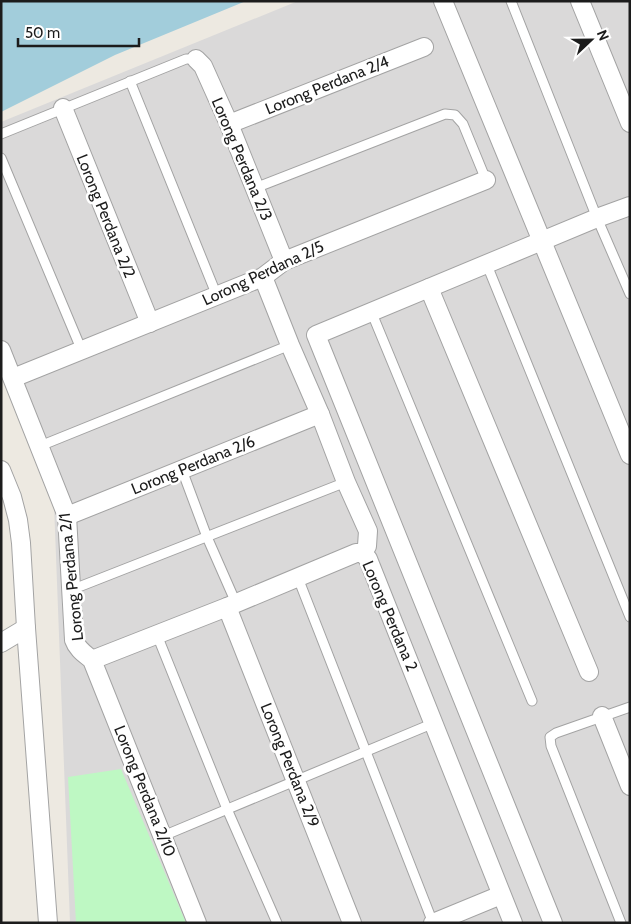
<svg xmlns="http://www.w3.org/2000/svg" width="631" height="924" viewBox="0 0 631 924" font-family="Cabin,sans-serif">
  <rect width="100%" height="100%" fill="#ede9e1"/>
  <path fill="#dad9d9" d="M298,1H630V923H70L54,504L1,376V122Z"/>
  <path fill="#bef8c3" d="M121,769L186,923H76L68,777Z"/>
  <path fill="#a2cddb" d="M1,1H246L115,55L1,112Z"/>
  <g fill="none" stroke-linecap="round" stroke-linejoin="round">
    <defs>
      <g id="service">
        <path d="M511,1L597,218L630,294"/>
        <path d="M130,81L217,296"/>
        <path d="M1,134L186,59H196"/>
        <path d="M1,158L82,351"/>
        <path d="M255,188L445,114L455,115L463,124L486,180"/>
        <path d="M487,265L630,617"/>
        <path d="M371,311L532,701"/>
        <path d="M40,446L290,345"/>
        <path d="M182,470L207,537L236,603"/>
        <path d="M298,578L433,923"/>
        <path d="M71,590L346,482"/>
        <path d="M157,635L227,809L277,923"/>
        <path d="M163,836L434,723"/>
        <path d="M621,923L551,746L550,737L556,733L630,707"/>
      </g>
      <g id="minor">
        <path d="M443,1L630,455"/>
        <path d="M580,1L630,123"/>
        <path d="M196,59L203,66L229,124L284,261"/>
        <path d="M63,108L150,323"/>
        <path d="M229,124L424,47"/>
        <path d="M263,277L290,345L320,414L346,482L368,531L367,546L363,553"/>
        <path d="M429,288L589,672"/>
        <path d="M1,350L67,516L74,640C77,649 85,654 92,660L197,923"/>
        <path d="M13,378L263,277L284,261L486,180"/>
        <path d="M1,470L12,497L18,520L21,543L26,628L48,923"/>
        <path d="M67,516L320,414"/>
        <path d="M227,607L352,923"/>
        <path d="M1,643L26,628"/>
        <path d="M92,660L227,607L356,553H363L368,559L513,923"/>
        <path d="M602,716L630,786"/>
        <path d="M433,923L501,895"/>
        <path d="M553,923L316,335L597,218L630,206"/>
      </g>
    </defs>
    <use href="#service" stroke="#a3a3a3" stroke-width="11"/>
    <use href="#minor" stroke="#a3a3a3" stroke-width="20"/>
    <use href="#service" stroke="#fff" stroke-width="9"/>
    <use href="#minor" stroke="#fff" stroke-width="18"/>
  </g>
  <g text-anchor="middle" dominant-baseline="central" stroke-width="5" stroke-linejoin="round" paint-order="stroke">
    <g font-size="16" fill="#1c1c1c" stroke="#fff">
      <text transform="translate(327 85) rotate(-22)">Lorong Perdana 2/4</text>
      <text transform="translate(242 159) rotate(67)">Lorong Perdana 2/3</text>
      <text transform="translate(106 216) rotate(68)">Lorong Perdana 2/2</text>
      <text transform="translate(263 273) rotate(-25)">Lorong Perdana 2/5</text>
      <text transform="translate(193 465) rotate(-22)">Lorong Perdana 2/6</text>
      <text transform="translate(71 577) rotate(-96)">Lorong Perdana 2/1</text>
      <text transform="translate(390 616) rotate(67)">Lorong Perdana 2</text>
      <text transform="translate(290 765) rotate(68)">Lorong Perdana 2/9</text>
      <text transform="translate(145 791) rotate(68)">Lorong Perdana 2/10</text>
    </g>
  </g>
  <rect width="631" height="924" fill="none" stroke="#1c1c1c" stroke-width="5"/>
  <g transform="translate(591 40) rotate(68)" stroke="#ffffff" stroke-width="4" paint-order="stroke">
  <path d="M0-4L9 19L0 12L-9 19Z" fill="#1c1c1c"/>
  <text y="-8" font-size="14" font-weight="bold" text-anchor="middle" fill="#1c1c1c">N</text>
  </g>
  <path d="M18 38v8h121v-8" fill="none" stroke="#1c1c1c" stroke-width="2.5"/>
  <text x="25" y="38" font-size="15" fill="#1c1c1c" stroke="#ffffff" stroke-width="4" paint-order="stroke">50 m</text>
</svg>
